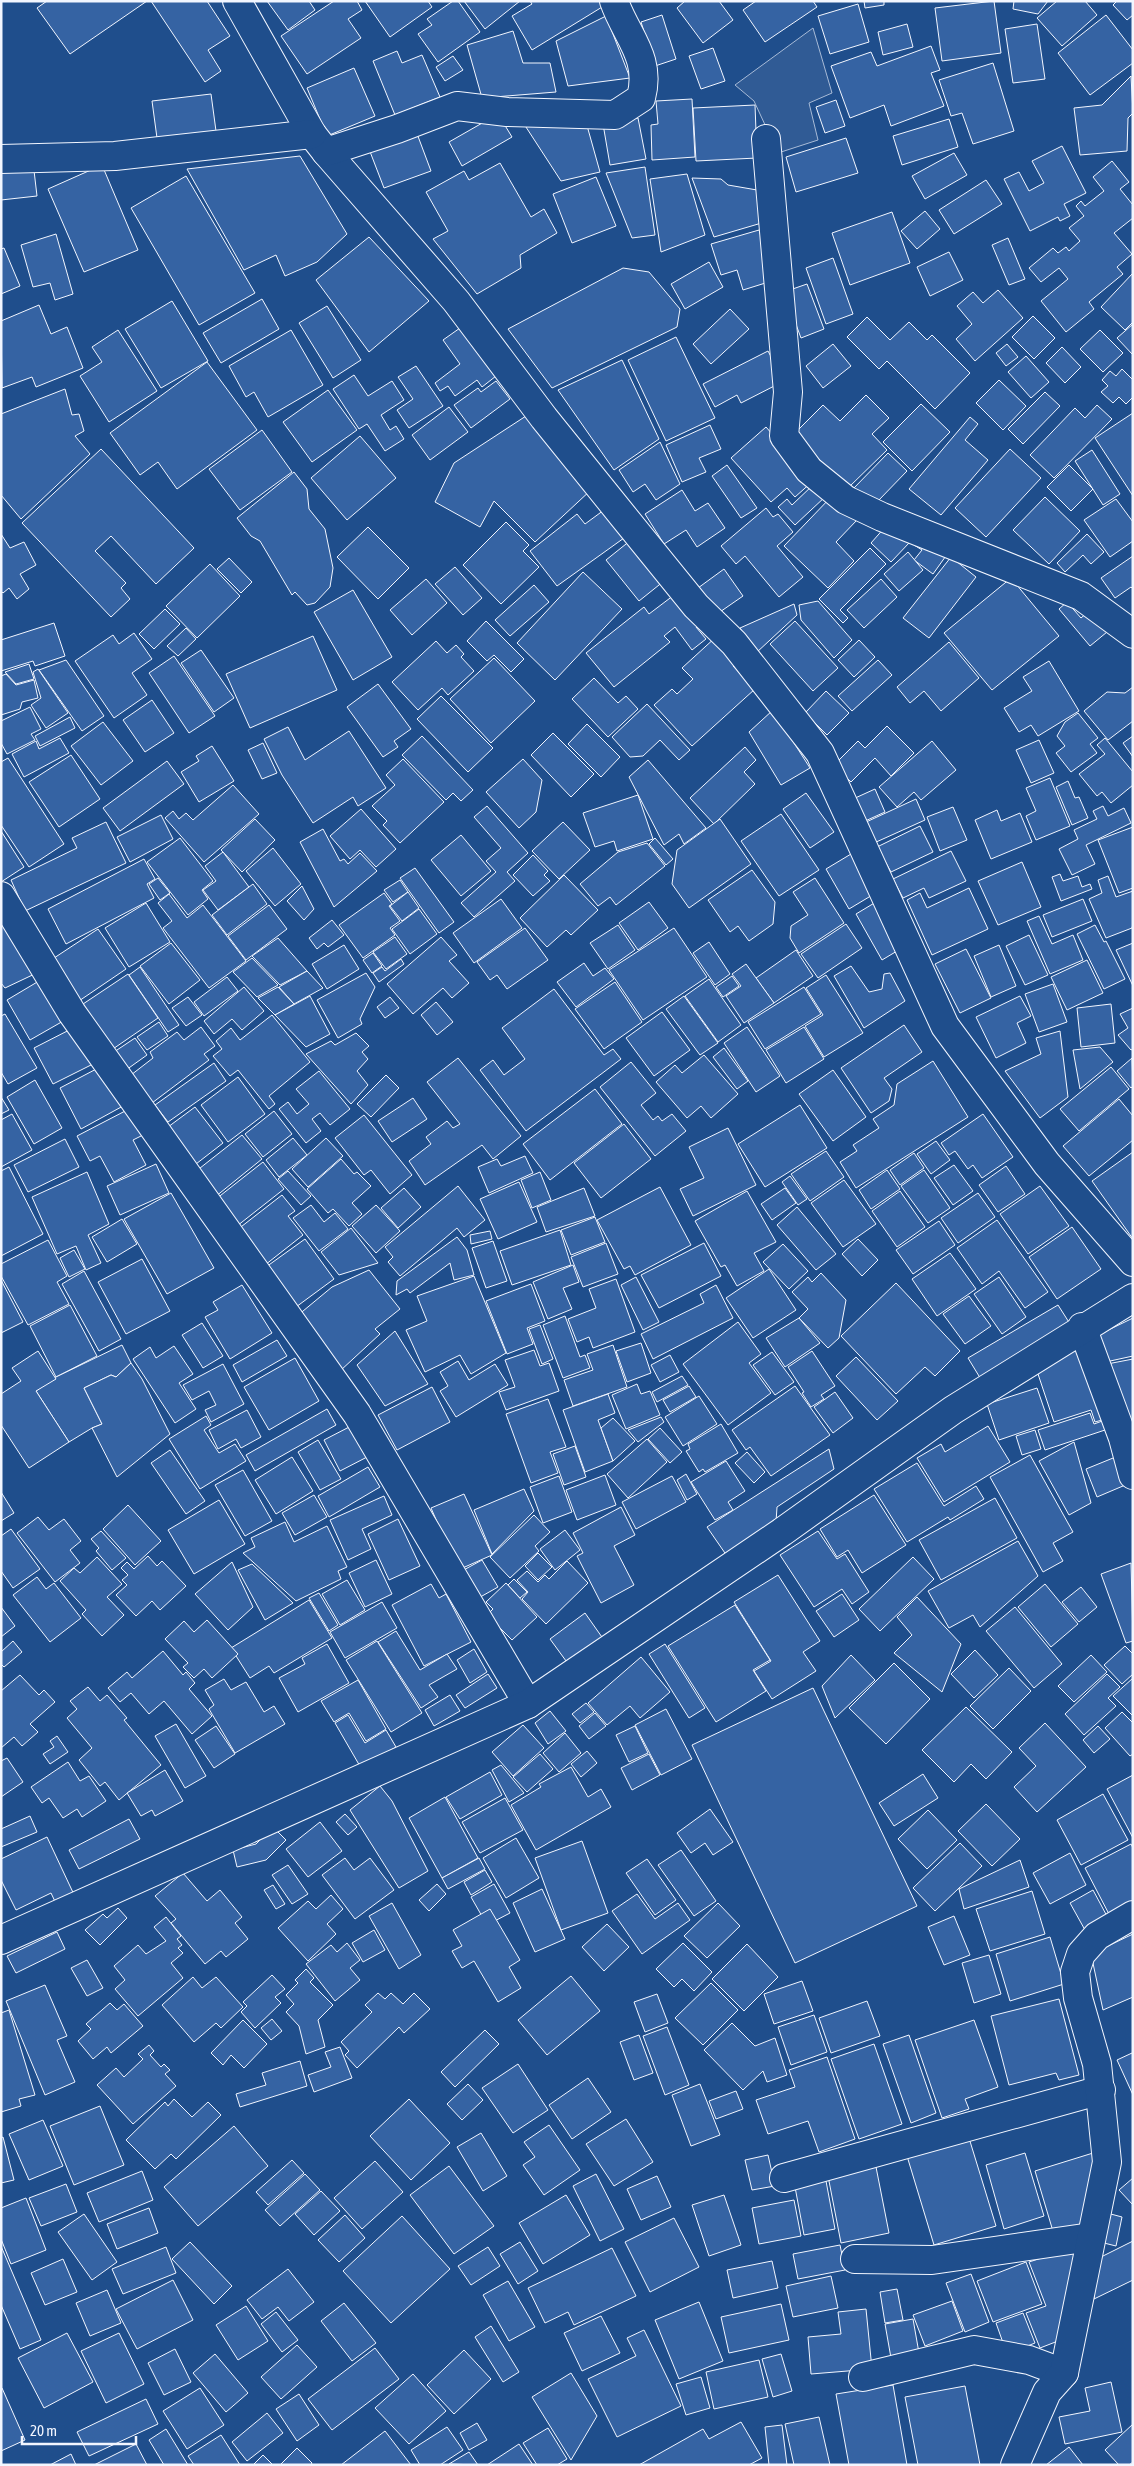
<svg xmlns="http://www.w3.org/2000/svg" width="1134" height="2466" viewBox="0 0 1134 2466" font-family="'Asap Condensed',sans-serif">
  <rect width="100%" height="100%" fill="#1f4e8c"/>
  <path fill="#305b95" stroke="#a8bbd7" d="M813,28L832,93L809,103L818,140L778,153L754,101L735,85Z"/>
  <g fill="#3563a3" stroke="#f2f6ff">
    <path d="M47,1H147L70,54L37,8Z"/>
    <path d="M151,1H207L230,36L208,50L221,71L205,82Z"/>
    <path d="M267,1H309L315,10L288,30Z"/>
    <path d="M334,1H357L362,10L348,19L361,38L307,74L281,36Z"/>
    <path d="M365,1H428L432,7L390,37Z"/>
    <path d="M453,1H458L480,32L438,62L418,34L432,25L427,19Z"/>
    <path d="M464,1H520L485,29Z"/>
    <path d="M530,1H605L607,4L532,50L512,16L532,4Z"/>
    <path d="M685,1H719L733,20L703,43L677,8Z"/>
    <path d="M756,1H813L817,7L765,42L743,10Z"/>
    <path d="M864,1H884V5L865,8Z"/>
    <path d="M994,1L1001,53L942,61L935,8Z"/>
    <path d="M1014,1H1048L1038,14L1013,9Z"/>
    <path d="M1057,1H1085L1097,15L1062,46L1037,18Z"/>
    <path d="M1117,1H1133V15L1127,20L1113,5Z"/>
    <path d="M858,4L869,42L830,54L818,16Z"/>
    <path d="M662,15L676,59L655,66L641,22Z"/>
    <path d="M1106,15L1133,50V63L1090,95L1058,53Z"/>
    <path d="M606,16L630,78L568,86L556,41Z"/>
    <path d="M907,24L913,47L883,55L878,32Z"/>
    <path d="M1037,24L1045,79L1013,83L1005,29Z"/>
    <path d="M513,31L523,63H550L556,92L482,98L467,45Z"/>
    <path d="M931,46L940,70L931,73L944,106L891,126L884,105L850,118L831,66L871,52L877,66Z"/>
    <path d="M713,48L725,81L701,89L689,56Z"/>
    <path d="M397,51L402,63L422,55L440,97L395,115L373,61Z"/>
    <path d="M453,56L463,70L445,81L436,67Z"/>
    <path d="M993,63L1014,131L973,144L962,113L951,116L939,80Z"/>
    <path d="M354,68L375,116L327,136L307,88Z"/>
    <path d="M1131,76L1133,113L1128,118L1127,151L1080,155L1074,108L1102,105Z"/>
    <path d="M211,94L216,131L157,138L152,101Z"/>
    <path d="M692,99L695,157L652,160L651,125L658,124L656,101Z"/>
    <path d="M836,100L845,126L825,133L816,107Z"/>
    <path d="M755,105L757,158L696,161L693,108Z"/>
    <path d="M498,114L512,137L462,166L449,142Z"/>
    <path d="M638,118L646,159L610,165L603,124Z"/>
    <path d="M949,119L958,147L902,165L893,136Z"/>
    <path d="M586,122L600,172L561,181L524,124Z"/>
    <path d="M416,131L431,171L384,188L369,149Z"/>
    <path d="M846,138L858,173L796,192L786,157Z"/>
    <path d="M1062,146L1086,193L1064,204L1070,216L1060,221L1058,217L1030,231L1004,179L1019,172L1029,191L1044,183L1032,161Z"/>
    <path d="M954,153L967,175L925,199L912,176Z"/>
    <path d="M300,156L347,234L317,262L285,276L276,255L244,270L187,169Z"/>
    <path d="M1112,161L1129,182L1120,189L1133,205V218L1114,233L1132,254L1117,267L1123,274L1089,302L1094,309L1066,332L1041,301L1068,279L1059,268L1041,282L1029,268L1053,248L1058,253L1066,247L1069,251L1080,241L1069,228L1084,216L1076,206L1081,201L1085,206L1104,191L1093,177Z"/>
    <path d="M33,162L37,196L1,200V165Z"/>
    <path d="M500,163L531,217L544,209L557,233L520,255L521,268L477,294L433,239L448,231L426,192L464,171L469,180Z"/>
    <path d="M102,165L138,250L84,272L48,189Z"/>
    <path d="M645,167L655,235L632,238L606,173Z"/>
    <path d="M687,174L705,235L661,252L650,179Z"/>
    <path d="M186,176L255,293L199,325L131,208Z"/>
    <path d="M596,177L616,226L572,243L553,194Z"/>
    <path d="M692,178L721,179L728,185L757,190L765,222L714,237Z"/>
    <path d="M986,180L1002,204L954,234L939,210Z"/>
    <path d="M925,211L940,229L917,249L901,231Z"/>
    <path d="M892,212L910,263L850,285L832,233Z"/>
    <path d="M759,230L775,280L743,290L737,270L721,275L711,244Z"/>
    <path d="M56,234L73,294L55,300L50,283L33,287L21,245Z"/>
    <path d="M369,237L429,301L369,352L316,280Z"/>
    <path d="M1008,238L1025,279L1009,285L992,245Z"/>
    <path d="M4,248L20,286L1,294V249Z"/>
    <path d="M949,252L963,280L930,296L917,267Z"/>
    <path d="M833,258L853,314L826,324L806,268Z"/>
    <path d="M709,262L723,287L685,309L671,284Z"/>
    <path d="M623,268L649,272L680,309L677,327L552,388L508,329Z"/>
    <path d="M1133,273V322L1125,330L1101,307Z"/>
    <path d="M807,284L824,329L801,338L784,292Z"/>
    <path d="M998,290L1023,318L975,361L956,339L972,324L957,306L973,292L983,303Z"/>
    <path d="M262,299L279,329L221,363L203,333Z"/>
    <path d="M172,301L208,361L161,388L125,329Z"/>
    <path d="M39,305L51,334L67,327L83,368L36,387L32,377L2,388L1,321Z"/>
    <path d="M327,306L361,360L333,378L299,323Z"/>
    <path d="M730,309L749,329L711,364L693,344Z"/>
    <path d="M1033,316L1055,338L1034,359L1012,337Z"/>
    <path d="M867,317L890,340L909,322L927,340L932,335L970,373L935,409L887,361L879,369L847,337Z"/>
    <path d="M1133,324V355L1117,338Z"/>
    <path d="M460,328L496,376L482,387L477,380L455,396L448,386L440,391L435,383L460,364L443,340Z"/>
    <path d="M118,330L157,391L109,422L80,376L102,362L92,347Z"/>
    <path d="M291,330L323,385L268,417L254,392L246,397L229,366Z"/>
    <path d="M1100,330L1123,353L1103,372L1080,349Z"/>
    <path d="M676,337L715,418L666,441L628,360Z"/>
    <path d="M833,344L851,366L823,388L806,366Z"/>
    <path d="M1007,344L1018,357L1006,366L996,353Z"/>
    <path d="M1062,347L1081,367L1065,383L1046,363Z"/>
    <path d="M768,351L784,381L741,403L737,395L715,407L703,384Z"/>
    <path d="M1026,356L1049,382L1031,398L1008,372Z"/>
    <path d="M622,360L659,439L614,470L558,390Z"/>
    <path d="M207,362L257,430L177,489L158,462L140,475L110,433Z"/>
    <path d="M416,366L443,406L409,428L397,410L413,399L398,377Z"/>
    <path d="M1122,369L1133,380V397L1126,404L1119,397L1113,403L1101,392L1108,386L1102,380L1110,371L1116,376Z"/>
    <path d="M354,375L368,396L392,381L404,400L381,415L390,430L396,426L404,439L385,451L367,424L359,429L333,389Z"/>
    <path d="M999,380L1026,406L1003,430L976,403Z"/>
    <path d="M496,381L510,399L471,428L454,405L478,388L481,392Z"/>
    <path d="M65,389L72,415L79,414L84,431L75,436L90,454L21,519L1,495V414Z"/>
    <path d="M328,390L357,430L312,462L283,422Z"/>
    <path d="M1045,392L1060,406L1023,444L1008,429Z"/>
    <path d="M866,395L889,418L872,434L887,450L848,488L794,434L823,405L840,421Z"/>
    <path d="M921,404L950,432L912,471L883,442Z"/>
    <path d="M1097,405L1112,419L1054,478L1030,455L1075,408L1085,418Z"/>
    <path d="M449,407L468,432L430,460L412,435Z"/>
    <path d="M1133,413V496L1095,438Z"/>
    <path d="M526,416L592,489L535,542L494,501L480,527L435,502L454,463Z"/>
    <path d="M970,417L978,424L965,440L988,460L941,515L909,489Z"/>
    <path d="M710,425L721,449L699,458L706,472L682,482L666,445Z"/>
    <path d="M766,427L813,481L795,497L787,488L771,502L731,458Z"/>
    <path d="M262,430L292,472L240,510L209,469Z"/>
    <path d="M360,436L396,478L347,520L311,478Z"/>
    <path d="M660,442L680,484L656,500L645,484L633,492L619,470Z"/>
    <path d="M101,449L194,548L156,584L111,536L95,551L126,583L121,588L130,599L111,617L22,523Z"/>
    <path d="M1010,449L1041,478L986,537L955,508Z"/>
    <path d="M1092,450L1120,494L1103,505L1075,461Z"/>
    <path d="M888,453L907,471L878,501L853,489Z"/>
    <path d="M727,465L757,508L741,518L712,476Z"/>
    <path d="M1069,465L1093,489L1071,511L1047,487Z"/>
    <path d="M294,472L307,489L309,509L325,529L333,568L330,587L315,603L307,605L295,592L292,595L260,541L251,536L237,518Z"/>
    <path d="M814,484L826,496L795,525L778,507L787,499L792,505Z"/>
    <path d="M682,490L695,511L708,503L725,528L697,547L686,530L664,544L645,514Z"/>
    <path d="M832,496L857,520L836,542L854,561L828,588L784,546Z"/>
    <path d="M1045,497L1080,531L1049,564L1013,530Z"/>
    <path d="M1116,499L1133,522V541L1110,557L1084,520Z"/>
    <path d="M766,508L773,517L778,514L793,532L777,546L803,577L779,597L745,556L736,564L721,546Z"/>
    <path d="M604,510L624,538L557,586L530,551L577,514L585,524Z"/>
    <path d="M506,522L529,545L523,551L539,567L501,604L463,565Z"/>
    <path d="M886,526L906,533L909,543L891,562L871,543Z"/>
    <path d="M368,527L409,568L378,599L337,557Z"/>
    <path d="M1,534L10,548L24,542L36,565L20,574L29,589L17,599L9,588L3,593L1,591Z"/>
    <path d="M1087,534L1104,552L1091,564L1083,555L1065,572L1057,563Z"/>
    <path d="M921,537L948,553L933,574L914,560L922,550L914,545Z"/>
    <path d="M631,540L664,581L639,601L606,560Z"/>
    <path d="M870,548L886,564L840,610L848,618L843,623L819,599Z"/>
    <path d="M908,552L923,570L899,591L884,574Z"/>
    <path d="M1133,556V589L1131,587L1115,598L1101,578Z"/>
    <path d="M951,557L976,577L929,638L903,618Z"/>
    <path d="M229,558L252,582L241,593L217,569Z"/>
    <path d="M210,564L240,596L197,638L166,606Z"/>
    <path d="M455,567L482,598L463,615L435,584Z"/>
    <path d="M724,569L743,596L717,614L698,588Z"/>
    <path d="M583,572L622,609L555,680L517,643Z"/>
    <path d="M1011,578L1059,636L992,690L944,633Z"/>
    <path d="M426,579L447,603L412,635L390,610Z"/>
    <path d="M881,579L897,597L864,628L847,610Z"/>
    <path d="M534,585L549,602L510,636L495,620Z"/>
    <path d="M353,590L392,657L353,680L314,612Z"/>
    <path d="M678,592L702,622L696,627L706,639L692,650L675,627L664,636L670,642L614,687L586,653L644,607L649,614Z"/>
    <path d="M818,601L852,640L834,658L801,620L799,605Z"/>
    <path d="M1067,602L1081,618L1089,611L1107,632L1090,646L1059,609Z"/>
    <path d="M794,604L797,615L756,653L740,628Z"/>
    <path d="M165,609L180,624L154,649L139,634Z"/>
    <path d="M486,621L524,659L511,672L494,655L487,661L467,641Z"/>
    <path d="M795,621L838,668L813,691L770,644Z"/>
    <path d="M54,623L65,656L35,666L33,661L1,671V640Z"/>
    <path d="M186,628L196,639L178,656L167,646Z"/>
    <path d="M134,633L152,659L132,673L147,695L114,718L75,661L113,635L119,644Z"/>
    <path d="M313,636L337,690L250,728L226,674Z"/>
    <path d="M717,636L739,660L733,666L755,689L692,746L654,705L672,689L677,694L693,679L682,668Z"/>
    <path d="M859,640L875,657L854,677L838,660Z"/>
    <path d="M436,641L447,653L456,645L464,654L461,657L474,671L448,695L442,688L418,710L392,682Z"/>
    <path d="M949,642L979,678L941,711L924,691L910,703L897,687Z"/>
    <path d="M201,650L234,698L214,712L181,663Z"/>
    <path d="M174,656L215,716L189,733L149,673Z"/>
    <path d="M494,658L535,701L491,743L450,699Z"/>
    <path d="M66,660L104,716L82,731L39,670Z"/>
    <path d="M878,660L892,675L852,711L838,696Z"/>
    <path d="M1049,661L1079,711L1038,736L1031,725L1019,732L1004,708L1032,691L1023,677Z"/>
    <path d="M29,664L34,679L16,684L5,672Z"/>
    <path d="M38,669L68,713L46,728L31,705L41,698L33,672Z"/>
    <path d="M6,674L16,685L34,680L38,698L22,702L20,709L1,715V676Z"/>
    <path d="M594,678L618,703L626,696L638,709L608,737L572,699Z"/>
    <path d="M378,684L411,729L394,741L398,747L383,757L347,707Z"/>
    <path d="M1133,687V721L1108,740L1084,711L1107,692L1125,693Z"/>
    <path d="M826,691L849,713L827,735L805,713Z"/>
    <path d="M441,696L493,748L468,772L417,719Z"/>
    <path d="M152,700L174,733L145,752L123,720Z"/>
    <path d="M647,704L690,750L679,760L660,740L643,756L630,757L612,737Z"/>
    <path d="M30,707L41,729L31,734L35,740L7,754L1,743V721Z"/>
    <path d="M773,710L810,768L781,785L749,732Z"/>
    <path d="M1078,713L1098,738L1090,744L1097,753L1071,772L1056,753L1065,746L1057,736L1065,722Z"/>
    <path d="M70,717L75,728L40,746L35,736Z"/>
    <path d="M103,722L133,761L101,785L71,746Z"/>
    <path d="M587,724L620,757L601,777L568,744Z"/>
    <path d="M887,726L914,753L891,776L875,758L851,782L834,765L858,741L865,748Z"/>
    <path d="M288,727L305,760L349,731L386,788L358,806L353,797L313,823L282,775L264,739Z"/>
    <path d="M553,733L594,774L571,797L531,755Z"/>
    <path d="M422,736L473,790L461,801L453,793L446,800L402,755Z"/>
    <path d="M1133,736V757L1123,743Z"/>
    <path d="M60,738L69,753L24,777L12,754L36,741L39,749Z"/>
    <path d="M1105,738L1133,772V785L1111,803L1102,792L1097,796L1079,774L1105,754L1097,745Z"/>
    <path d="M1039,740L1054,773L1031,783L1016,750Z"/>
    <path d="M932,741L956,770L921,800L914,792L897,807L879,787Z"/>
    <path d="M263,743L277,773L262,779L248,750Z"/>
    <path d="M212,746L234,781L199,802L181,772L199,761L196,756Z"/>
    <path d="M745,747L756,760L744,772L755,784L714,824L690,798Z"/>
    <path d="M71,755L100,799L59,827L29,782Z"/>
    <path d="M8,758L64,844L29,867L1,825V762Z"/>
    <path d="M403,759L444,802L400,843L383,825L387,821L372,806L395,785L386,775Z"/>
    <path d="M523,759L542,780L536,812L519,828L486,792Z"/>
    <path d="M648,760L706,828L684,844L679,834L664,845L629,777Z"/>
    <path d="M167,761L184,784L120,831L103,808Z"/>
    <path d="M1050,778L1070,826L1036,840L1026,816L1036,811L1026,788Z"/>
    <path d="M1068,781L1075,798L1079,797L1088,818L1072,825L1056,787Z"/>
    <path d="M233,785L259,814L204,862L165,818L173,811L179,819L186,813L193,820Z"/>
    <path d="M875,789L885,812L863,822L853,799Z"/>
    <path d="M806,793L834,832L810,848L783,809Z"/>
    <path d="M638,795L653,839L617,851L614,841L595,847L583,813Z"/>
    <path d="M916,799L925,820L874,843L864,823Z"/>
    <path d="M487,806L528,853L507,872L515,881L474,917L461,903L496,872L486,861L501,848L474,817Z"/>
    <path d="M1103,806L1108,816L1124,808L1131,823L1086,845L1095,864L1072,875L1059,849L1078,839L1074,830L1097,819L1093,811Z"/>
    <path d="M953,807L967,840L940,851L927,817Z"/>
    <path d="M361,809L396,849L376,867L360,850L350,859L330,836Z"/>
    <path d="M997,810L1001,821L1020,813L1032,842L991,859L975,820Z"/>
    <path d="M781,814L819,870L779,896L741,841Z"/>
    <path d="M161,815L173,839L130,862L117,837Z"/>
    <path d="M255,819L275,840L242,872L221,850Z"/>
    <path d="M720,819L751,864L689,908L672,884L677,850Z"/>
    <path d="M106,822L126,863L25,911L11,880L77,848L72,838Z"/>
    <path d="M563,822L590,850L559,879L532,851Z"/>
    <path d="M920,826L933,852L891,872L877,847Z"/>
    <path d="M1133,827V888L1119,893L1098,840Z"/>
    <path d="M323,829L340,861L344,859L348,864L360,853L377,871L334,907L300,842Z"/>
    <path d="M1,831L24,867L1,882Z"/>
    <path d="M461,835L491,871L461,896L431,860Z"/>
    <path d="M180,838L213,881L202,890L208,899L188,915L147,862Z"/>
    <path d="M655,838L673,859L666,865L649,844Z"/>
    <path d="M647,843L665,866L616,905L610,897L598,906L580,884L618,852Z"/>
    <path d="M273,848L301,884L275,906L246,871Z"/>
    <path d="M951,851L966,881L929,898L924,888L903,898L893,879Z"/>
    <path d="M223,852L249,887L218,910L203,890L216,881L205,866Z"/>
    <path d="M851,854L874,894L849,909L826,869Z"/>
    <path d="M533,855L548,871L544,875L550,881L533,896L513,875Z"/>
    <path d="M144,859L155,879L147,884L154,898L66,944L48,909Z"/>
    <path d="M1022,862L1041,907L998,925L978,881Z"/>
    <path d="M415,868L454,922L439,933L400,878Z"/>
    <path d="M752,870L775,902L773,924L749,941L738,926L730,932L708,900Z"/>
    <path d="M1060,874L1063,881L1078,876L1082,887L1090,884L1092,889L1061,901L1052,877Z"/>
    <path d="M564,875L598,910L571,935L566,930L547,947L520,918Z"/>
    <path d="M1108,876L1116,897L1133,891V924L1132,928L1106,938L1089,899L1102,893L1098,880Z"/>
    <path d="M158,878L170,893L160,900L149,884Z"/>
    <path d="M815,878L844,923L799,953L790,938L791,926L808,915L793,892Z"/>
    <path d="M400,880L408,892L393,902L384,890Z"/>
    <path d="M253,884L267,904L227,935L212,915Z"/>
    <path d="M302,886L314,909L304,920L287,901Z"/>
    <path d="M969,888L988,929L932,955L907,900L920,893L927,908Z"/>
    <path d="M408,892L419,908L402,921L390,906Z"/>
    <path d="M384,893L392,904L389,906L400,921L390,928L395,935L363,958L339,925Z"/>
    <path d="M169,894L187,918L203,905L246,961L209,988L163,928L172,921L158,903Z"/>
    <path d="M501,899L522,928L474,963L453,933Z"/>
    <path d="M1083,899L1092,921L1052,937L1043,915Z"/>
    <path d="M649,902L668,928L638,950L619,923Z"/>
    <path d="M876,902L902,948L882,960L856,914Z"/>
    <path d="M146,903L170,942L129,967L105,928Z"/>
    <path d="M269,905L287,929L246,960L228,936Z"/>
    <path d="M419,909L437,934L410,954L392,929Z"/>
    <path d="M1,912L43,970L5,988L1,983Z"/>
    <path d="M1039,916L1052,944L1073,935L1083,960L1050,974L1027,921Z"/>
    <path d="M332,920L344,935L328,947L324,943L317,949L309,938Z"/>
    <path d="M846,924L862,948L818,978L801,954Z"/>
    <path d="M618,925L635,950L608,969L590,943Z"/>
    <path d="M1095,925L1104,942L1106,941L1125,979L1104,989L1077,934Z"/>
    <path d="M525,928L548,960L507,989L497,975L490,980L477,962Z"/>
    <path d="M674,928L707,977L643,1020L609,970Z"/>
    <path d="M98,929L126,969L76,1003L48,962Z"/>
    <path d="M1029,935L1048,975L1025,985L1006,946Z"/>
    <path d="M395,937L407,954L386,969L373,952Z"/>
    <path d="M441,937L457,955L449,961L469,983L452,998L443,988L413,1014L387,984Z"/>
    <path d="M278,938L307,971L280,985L252,956Z"/>
    <path d="M709,942L730,974L715,985L693,953Z"/>
    <path d="M171,943L200,980L169,1004L140,966Z"/>
    <path d="M1133,943V986L1116,950Z"/>
    <path d="M344,945L359,969L327,989L312,964Z"/>
    <path d="M999,945L1016,986L991,997L974,956Z"/>
    <path d="M966,949L991,998L960,1013L935,964Z"/>
    <path d="M796,950L813,976L774,1003L756,978Z"/>
    <path d="M373,953L382,966L372,973L363,960Z"/>
    <path d="M252,958L278,985L257,997L233,972Z"/>
    <path d="M401,959L404,964L379,982L373,973L382,967L385,971Z"/>
    <path d="M1087,960L1103,993L1067,1010L1051,977Z"/>
    <path d="M584,963L593,976L605,968L614,979L576,1007L557,982Z"/>
    <path d="M746,964L774,1003L744,1023L726,996L741,986L732,974Z"/>
    <path d="M851,966L869,992L882,989L884,974L890,973L905,1001L864,1028L834,976Z"/>
    <path d="M140,967L179,1025L168,1032L129,975Z"/>
    <path d="M307,971L323,988L294,1004L279,987Z"/>
    <path d="M366,973L375,987L360,1019L362,1024L338,1038L317,1000Z"/>
    <path d="M128,974L158,1018L110,1051L80,1006Z"/>
    <path d="M49,975L72,1016L30,1040L7,1000Z"/>
    <path d="M826,975L863,1033L824,1057L805,1026L823,1015L806,988Z"/>
    <path d="M732,976L739,986L723,997L716,987Z"/>
    <path d="M227,977L238,991L204,1016L194,1002Z"/>
    <path d="M709,979L741,1025L718,1042L685,996Z"/>
    <path d="M615,982L642,1022L604,1049L575,1009Z"/>
    <path d="M1053,984L1067,1022L1039,1032L1025,994Z"/>
    <path d="M244,987L264,1011L242,1030L232,1019L214,1034L204,1021Z"/>
    <path d="M278,987L294,1004L275,1015L258,998Z"/>
    <path d="M804,987L821,1014L765,1049L748,1022Z"/>
    <path d="M554,989L604,1055L613,1049L621,1059L526,1131L480,1070L493,1060L504,1075L525,1059L502,1028Z"/>
    <path d="M310,996L330,1034L306,1047L275,1015Z"/>
    <path d="M684,996L718,1043L700,1055L666,1009Z"/>
    <path d="M1020,996L1031,1016L1017,1023L1026,1043L996,1058L976,1017Z"/>
    <path d="M188,997L202,1015L186,1026L172,1008Z"/>
    <path d="M390,997L399,1008L385,1018L377,1007Z"/>
    <path d="M436,1002L453,1022L437,1035L421,1015Z"/>
    <path d="M1111,1004L1115,1043L1081,1047L1077,1008Z"/>
    <path d="M1133,1008V1049L1131,1050L1118,1035L1128,1028L1120,1014Z"/>
    <path d="M662,1012L690,1050L654,1076L626,1038Z"/>
    <path d="M5,1014L37,1068L8,1084L1,1072V1016Z"/>
    <path d="M272,1015L310,1062L269,1096L275,1104L269,1109L238,1070L230,1076L213,1056L222,1049L216,1041L231,1028L240,1040Z"/>
    <path d="M159,1022L168,1036L147,1050L137,1037Z"/>
    <path d="M904,1025L922,1052L884,1078L892,1089L889,1101L871,1113L841,1068Z"/>
    <path d="M77,1026L95,1063L53,1084L34,1048Z"/>
    <path d="M201,1027L215,1046L204,1054L209,1060L152,1103L131,1075L153,1058L150,1052L177,1032L184,1040Z"/>
    <path d="M747,1027L780,1076L756,1092L724,1043Z"/>
    <path d="M804,1027L824,1059L786,1083L766,1050Z"/>
    <path d="M1060,1031L1068,1097L1040,1118L1005,1071L1041,1054L1036,1038Z"/>
    <path d="M356,1033L369,1046L362,1052L368,1059L357,1071L368,1085L351,1104L306,1054L331,1041L335,1045Z"/>
    <path d="M135,1038L147,1055L126,1070L114,1052Z"/>
    <path d="M1100,1047L1113,1062L1080,1089L1073,1050Z"/>
    <path d="M724,1048L748,1081L737,1089L713,1057Z"/>
    <path d="M704,1055L738,1094L711,1118L701,1106L687,1118L656,1082L675,1065L682,1073Z"/>
    <path d="M458,1058L521,1136L493,1159L482,1145L425,1185L409,1161L431,1144L426,1137L447,1121L453,1128L460,1124L427,1082Z"/>
    <path d="M1132,1058L1133,1086L1131,1088L1117,1071Z"/>
    <path d="M933,1061L968,1117L856,1188L840,1162L857,1151L853,1145L879,1128L873,1119L894,1105L897,1084Z"/>
    <path d="M631,1062L656,1093L641,1105L653,1120L658,1116L662,1121L672,1114L686,1131L655,1156L600,1087Z"/>
    <path d="M214,1063L226,1081L168,1122L155,1105Z"/>
    <path d="M102,1066L123,1106L81,1129L60,1088Z"/>
    <path d="M1111,1067L1129,1089L1079,1131L1060,1109Z"/>
    <path d="M833,1070L866,1117L833,1141L799,1094Z"/>
    <path d="M319,1071L350,1109L330,1125L320,1113L312,1119L321,1131L306,1143L279,1109L288,1102L297,1114L309,1104L296,1089Z"/>
    <path d="M386,1075L399,1088L371,1117L357,1104Z"/>
    <path d="M238,1077L265,1114L228,1142L201,1105Z"/>
    <path d="M35,1080L62,1128L34,1144L7,1097Z"/>
    <path d="M595,1089L622,1124L550,1180L523,1144Z"/>
    <path d="M1,1097L9,1110L1,1114Z"/>
    <path d="M413,1098L427,1119L392,1142L378,1121Z"/>
    <path d="M1119,1099L1133,1116V1140L1089,1176L1063,1146Z"/>
    <path d="M800,1105L827,1148L765,1187L738,1144Z"/>
    <path d="M195,1107L223,1143L196,1164L168,1127Z"/>
    <path d="M129,1109L143,1135L133,1140L146,1165L114,1182L100,1156L90,1161L77,1136Z"/>
    <path d="M274,1111L292,1134L263,1157L245,1134Z"/>
    <path d="M12,1114L32,1150L1,1167V1120Z"/>
    <path d="M983,1114L1013,1157L982,1178L973,1165L968,1169L955,1151L949,1155L941,1143Z"/>
    <path d="M364,1115L412,1175L390,1194L371,1170L364,1175L335,1138Z"/>
    <path d="M624,1124L651,1159L601,1198L574,1163Z"/>
    <path d="M728,1128L756,1185L693,1216L680,1189L704,1178L689,1147Z"/>
    <path d="M242,1135L262,1159L215,1197L195,1172Z"/>
    <path d="M293,1138L307,1155L279,1177L266,1160Z"/>
    <path d="M326,1138L343,1156L308,1187L292,1169Z"/>
    <path d="M65,1139L79,1167L28,1192L14,1165Z"/>
    <path d="M936,1141L950,1160L931,1174L917,1154Z"/>
    <path d="M826,1151L844,1177L810,1201L791,1174Z"/>
    <path d="M1133,1152V1239L1092,1181Z"/>
    <path d="M914,1153L924,1168L900,1185L890,1170Z"/>
    <path d="M525,1156L533,1173L489,1193L478,1167L497,1159L501,1166Z"/>
    <path d="M341,1159L354,1174L357,1172L371,1186L352,1203L362,1214L349,1226L333,1209L328,1213L307,1189Z"/>
    <path d="M263,1162L284,1189L237,1226L216,1199Z"/>
    <path d="M156,1164L169,1193L120,1215L107,1186Z"/>
    <path d="M954,1165L973,1191L953,1205L934,1178Z"/>
    <path d="M1006,1166L1025,1194L998,1212L979,1185Z"/>
    <path d="M9,1167L43,1234L1,1256V1171Z"/>
    <path d="M887,1170L900,1189L871,1209L859,1190Z"/>
    <path d="M924,1170L950,1208L928,1223L901,1186Z"/>
    <path d="M288,1171L311,1196L301,1205L278,1179Z"/>
    <path d="M87,1172L109,1224L88,1235L101,1263L86,1270L76,1246L57,1254L32,1197Z"/>
    <path d="M540,1172L551,1200L532,1208L521,1180Z"/>
    <path d="M790,1176L807,1199L798,1205L782,1182Z"/>
    <path d="M844,1180L876,1224L843,1247L811,1203Z"/>
    <path d="M519,1182L537,1222L498,1239L480,1199Z"/>
    <path d="M458,1186L485,1220L464,1237L457,1228L400,1276L388,1262L393,1257L385,1247Z"/>
    <path d="M1040,1186L1069,1226L1028,1254L1000,1214Z"/>
    <path d="M660,1187L691,1245L635,1275L630,1266L624,1269L597,1220Z"/>
    <path d="M404,1188L421,1207L398,1228L381,1208Z"/>
    <path d="M584,1188L595,1216L546,1232L537,1207Z"/>
    <path d="M785,1188L796,1203L772,1220L761,1204Z"/>
    <path d="M747,1191L776,1242L754,1253L764,1271L737,1286L725,1265L721,1267L695,1221Z"/>
    <path d="M900,1191L925,1227L897,1247L872,1211Z"/>
    <path d="M171,1193L214,1268L167,1294L124,1219Z"/>
    <path d="M978,1193L995,1217L958,1243L941,1218Z"/>
    <path d="M282,1195L295,1211L288,1216L303,1235L265,1265L237,1230Z"/>
    <path d="M311,1205L324,1222L335,1213L348,1229L319,1251L293,1218Z"/>
    <path d="M376,1205L400,1231L376,1253L352,1226Z"/>
    <path d="M797,1207L836,1254L816,1270L777,1225Z"/>
    <path d="M595,1217L605,1242L571,1255L561,1230Z"/>
    <path d="M122,1219L137,1244L107,1262L92,1237Z"/>
    <path d="M997,1220L1048,1292L1025,1308L999,1271L982,1284L957,1248Z"/>
    <path d="M939,1221L955,1245L913,1274L896,1250Z"/>
    <path d="M1072,1227L1101,1269L1057,1299L1029,1257Z"/>
    <path d="M351,1228L378,1263L339,1275L321,1252Z"/>
    <path d="M560,1230L571,1265L512,1285L500,1251Z"/>
    <path d="M490,1231L492,1239L471,1244L470,1235Z"/>
    <path d="M457,1237L467,1250L474,1275L454,1280L450,1263L410,1293L407,1289L396,1295L397,1281Z"/>
    <path d="M305,1239L334,1279L296,1307L266,1267Z"/>
    <path d="M858,1239L878,1260L862,1276L842,1254Z"/>
    <path d="M48,1240L67,1276L57,1282L69,1304L28,1325L1,1276V1264Z"/>
    <path d="M493,1241L507,1281L486,1288L472,1248Z"/>
    <path d="M606,1243L618,1274L583,1287L571,1257Z"/>
    <path d="M704,1243L721,1276L659,1308L641,1275Z"/>
    <path d="M783,1244L808,1271L789,1289L763,1262Z"/>
    <path d="M74,1250L85,1269L69,1277L60,1258Z"/>
    <path d="M950,1253L976,1289L937,1316L912,1279Z"/>
    <path d="M142,1259L170,1311L126,1334L98,1282Z"/>
    <path d="M573,1265L579,1282L563,1288L572,1309L548,1319L533,1282Z"/>
    <path d="M769,1269L796,1310L753,1338L726,1298Z"/>
    <path d="M369,1270L400,1309L375,1329L380,1334L340,1371L297,1316L332,1287Z"/>
    <path d="M84,1271L121,1339L99,1351L62,1284Z"/>
    <path d="M821,1273L846,1300L839,1338L828,1348L799,1318L808,1309L792,1292L808,1277L812,1282Z"/>
    <path d="M474,1276L506,1353L471,1374L460,1355L425,1372L406,1330L427,1321L417,1296Z"/>
    <path d="M636,1277L659,1322L643,1330L621,1285Z"/>
    <path d="M999,1277L1026,1317L1002,1334L974,1294Z"/>
    <path d="M616,1279L635,1332L593,1348L589,1337L577,1342L568,1319L596,1308L589,1289Z"/>
    <path d="M1,1280L23,1322L1,1333Z"/>
    <path d="M896,1283L960,1351L935,1376L925,1367L896,1394L841,1336Z"/>
    <path d="M531,1284L545,1321L527,1328L533,1344L507,1354L486,1301Z"/>
    <path d="M242,1285L272,1333L230,1359L205,1317L218,1310L213,1302Z"/>
    <path d="M716,1285L733,1318L653,1359L641,1334L704,1303L700,1294Z"/>
    <path d="M969,1296L991,1326L965,1344L943,1314Z"/>
    <path d="M70,1305L97,1356L56,1377L30,1326Z"/>
    <path d="M1058,1305L1072,1327L982,1381L968,1358Z"/>
    <path d="M565,1316L580,1357L585,1355L590,1368L563,1378L543,1325Z"/>
    <path d="M799,1318L820,1343L785,1367L766,1338Z"/>
    <path d="M1133,1318V1356L1101,1363L1092,1338Z"/>
    <path d="M738,1322L761,1354L749,1363L771,1393L728,1425L683,1364Z"/>
    <path d="M202,1323L223,1356L203,1368L182,1335Z"/>
    <path d="M540,1325L553,1359L542,1364L529,1329Z"/>
    <path d="M395,1331L428,1384L385,1406L357,1365Z"/>
    <path d="M277,1340L287,1356L242,1382L233,1365Z"/>
    <path d="M641,1343L651,1373L627,1382L616,1351Z"/>
    <path d="M122,1345L131,1363L116,1377L111,1375L84,1388L102,1424L92,1428L69,1442L36,1391L56,1377Z"/>
    <path d="M613,1345L627,1387L573,1406L564,1380L593,1370L587,1354Z"/>
    <path d="M1084,1345L1109,1418L1095,1422L1091,1410L1054,1422L1034,1362Z"/>
    <path d="M174,1346L193,1374L179,1383L196,1409L175,1423L133,1359L150,1347L156,1358Z"/>
    <path d="M534,1350L540,1366L549,1363L559,1391L506,1410L499,1392L515,1387L505,1360Z"/>
    <path d="M38,1351L56,1379L36,1391L69,1442L29,1468L1,1425V1394L21,1381L12,1368Z"/>
    <path d="M812,1351L835,1386L821,1395L824,1399L811,1407L802,1393L804,1392L788,1367Z"/>
    <path d="M772,1352L794,1382L775,1395L753,1365Z"/>
    <path d="M670,1355L679,1372L660,1382L651,1365Z"/>
    <path d="M856,1357L898,1401L877,1420L836,1376Z"/>
    <path d="M295,1358L319,1401L269,1430L244,1387Z"/>
    <path d="M1133,1359V1420L1126,1425L1102,1365Z"/>
    <path d="M458,1361L469,1380L495,1364L508,1385L456,1417L440,1391L448,1386L440,1372Z"/>
    <path d="M131,1363L142,1379L170,1434L117,1477L92,1428L102,1424L84,1388L111,1375L116,1377Z"/>
    <path d="M223,1364L244,1404L211,1422L205,1410L216,1405L209,1391L192,1400L183,1385Z"/>
    <path d="M682,1376L688,1385L657,1402L652,1392Z"/>
    <path d="M637,1384L641,1394L650,1391L660,1415L626,1429L612,1395Z"/>
    <path d="M689,1386L696,1397L670,1412L663,1400Z"/>
    <path d="M795,1386L830,1435L771,1476L750,1447L746,1450L732,1430Z"/>
    <path d="M432,1387L450,1422L397,1450L378,1415Z"/>
    <path d="M1037,1388L1049,1423L999,1440L987,1404Z"/>
    <path d="M835,1392L853,1418L833,1433L814,1407Z"/>
    <path d="M608,1394L615,1413L598,1420L613,1461L585,1472L563,1410Z"/>
    <path d="M699,1396L717,1424L683,1446L665,1417Z"/>
    <path d="M548,1399L566,1447L550,1452L558,1473L531,1483L506,1414Z"/>
    <path d="M327,1409L336,1425L255,1471L246,1455Z"/>
    <path d="M247,1410L261,1437L241,1448L236,1439L218,1449L209,1430Z"/>
    <path d="M1090,1413L1094,1424L1105,1420L1108,1429L1045,1450L1038,1430Z"/>
    <path d="M206,1416L211,1425L204,1430L219,1453L235,1444L246,1461L200,1489L169,1439Z"/>
    <path d="M661,1417L664,1422L638,1442L628,1430Z"/>
    <path d="M613,1418L635,1441L613,1461L601,1428Z"/>
    <path d="M721,1424L738,1453L705,1472L703,1469L699,1472L686,1451L690,1449L688,1444Z"/>
    <path d="M353,1425L369,1456L340,1471L324,1440Z"/>
    <path d="M988,1426L1010,1462L944,1502L917,1458L941,1444L945,1452Z"/>
    <path d="M660,1428L682,1452L670,1463L648,1439Z"/>
    <path d="M1035,1430L1041,1449L1022,1455L1016,1436Z"/>
    <path d="M647,1439L667,1462L628,1498L607,1474Z"/>
    <path d="M318,1440L341,1479L320,1490L298,1452Z"/>
    <path d="M1074,1442L1091,1503L1069,1515L1039,1461Z"/>
    <path d="M575,1446L586,1477L564,1485L553,1454Z"/>
    <path d="M829,1449L834,1469L777,1507L776,1522L727,1556L707,1527Z"/>
    <path d="M170,1450L205,1501L186,1514L151,1463Z"/>
    <path d="M747,1452L765,1472L754,1483L735,1463Z"/>
    <path d="M1030,1455L1073,1532L1053,1543L1063,1561L1043,1572L990,1477Z"/>
    <path d="M1118,1456L1130,1483L1097,1497L1086,1469Z"/>
    <path d="M292,1457L313,1491L276,1514L255,1480Z"/>
    <path d="M726,1461L745,1491L728,1502L733,1510L715,1520L691,1482Z"/>
    <path d="M917,1463L944,1506L976,1486L984,1499L950,1520L948,1517L907,1542L874,1489Z"/>
    <path d="M368,1467L380,1487L329,1517L318,1496Z"/>
    <path d="M243,1470L272,1521L245,1536L215,1485Z"/>
    <path d="M686,1474L697,1494L687,1500L677,1480Z"/>
    <path d="M605,1475L616,1505L577,1520L566,1490Z"/>
    <path d="M559,1476L572,1512L543,1523L530,1487Z"/>
    <path d="M672,1476L686,1502L636,1529L622,1502Z"/>
    <path d="M524,1489L534,1511L492,1554L474,1510Z"/>
    <path d="M1,1492L14,1513L1,1521Z"/>
    <path d="M464,1494L492,1555L458,1570L431,1508Z"/>
    <path d="M314,1495L327,1517L295,1535L282,1513Z"/>
    <path d="M874,1495L906,1545L862,1573L848,1550L837,1557L820,1529Z"/>
    <path d="M384,1496L392,1515L362,1529L371,1549L348,1560L330,1520Z"/>
    <path d="M995,1498L1017,1538L941,1580L919,1540Z"/>
    <path d="M219,1500L245,1544L194,1574L168,1530Z"/>
    <path d="M128,1505L161,1541L135,1565L103,1529Z"/>
    <path d="M621,1507L635,1535L614,1546L634,1585L601,1603L577,1556L583,1553L573,1533Z"/>
    <path d="M534,1515L550,1532L535,1546L539,1551L510,1578L490,1557Z"/>
    <path d="M38,1517L49,1530L64,1519L81,1541L70,1550L80,1563L55,1582L17,1533Z"/>
    <path d="M398,1519L420,1566L389,1580L368,1534Z"/>
    <path d="M285,1522L294,1542L327,1526L347,1567L338,1571L341,1579L296,1601L243,1553L255,1547L251,1538Z"/>
    <path d="M11,1529L40,1569L13,1588L1,1571V1536Z"/>
    <path d="M565,1530L580,1550L555,1570L540,1549Z"/>
    <path d="M101,1531L126,1558L112,1570L96,1551L99,1548L91,1539Z"/>
    <path d="M818,1531L837,1559L845,1554L869,1592L852,1604L842,1589L814,1607L780,1555Z"/>
    <path d="M1018,1541L1038,1576L980,1627L973,1615L949,1628L928,1591Z"/>
    <path d="M538,1553L552,1567L538,1580L525,1566Z"/>
    <path d="M148,1556L157,1566L162,1561L186,1586L160,1610L152,1601L136,1616L116,1595L127,1585L122,1580L128,1575L121,1568L127,1562L134,1569Z"/>
    <path d="M97,1557L122,1584L107,1597L124,1615L102,1636L82,1614L86,1610L60,1581L74,1568L80,1573Z"/>
    <path d="M913,1557L934,1579L880,1631L859,1609Z"/>
    <path d="M376,1560L392,1594L365,1607L349,1573Z"/>
    <path d="M482,1560L498,1587L475,1600L460,1572Z"/>
    <path d="M567,1561L588,1583L546,1624L522,1599L528,1592L517,1580L527,1571L538,1582L545,1575L549,1579Z"/>
    <path d="M232,1562L253,1607L228,1630L195,1594Z"/>
    <path d="M1131,1563L1133,1641L1126,1643L1101,1574Z"/>
    <path d="M252,1564L293,1603L265,1620L238,1570Z"/>
    <path d="M778,1575L820,1641L803,1652L816,1671L772,1699L754,1671L771,1661L734,1602Z"/>
    <path d="M37,1577L46,1589L54,1583L81,1618L50,1642L13,1595Z"/>
    <path d="M514,1579L527,1592L520,1598L508,1585Z"/>
    <path d="M347,1580L365,1610L340,1625L322,1594Z"/>
    <path d="M506,1583L537,1617L512,1640L487,1615L493,1609L486,1602Z"/>
    <path d="M431,1584L439,1598L446,1594L471,1642L424,1666L392,1605Z"/>
    <path d="M1045,1584L1078,1624L1051,1647L1018,1607Z"/>
    <path d="M1081,1587L1097,1607L1079,1622L1062,1602Z"/>
    <path d="M319,1593L338,1625L329,1631L309,1598Z"/>
    <path d="M842,1594L859,1620L834,1637L816,1611Z"/>
    <path d="M917,1597L961,1644L942,1692L894,1653L912,1635L897,1617Z"/>
    <path d="M309,1600L332,1638L274,1673L269,1666L250,1678L231,1648Z"/>
    <path d="M382,1602L397,1628L345,1658L330,1632Z"/>
    <path d="M735,1605L770,1660L753,1670L766,1691L716,1722L668,1646Z"/>
    <path d="M1,1607L15,1626L1,1637Z"/>
    <path d="M1015,1607L1062,1664L1034,1688L986,1631Z"/>
    <path d="M585,1613L604,1640L569,1665L550,1639Z"/>
    <path d="M207,1620L238,1654L212,1678L204,1669L194,1678L183,1667L188,1663L165,1639L184,1621L194,1632Z"/>
    <path d="M396,1631L420,1670L447,1654L457,1669L429,1685L438,1697L421,1708L378,1642Z"/>
    <path d="M13,1641L22,1652L4,1667L1,1664V1652Z"/>
    <path d="M377,1641L422,1713L391,1732L346,1660Z"/>
    <path d="M327,1644L349,1683L298,1712L279,1678L305,1664L302,1658Z"/>
    <path d="M665,1644L705,1708L689,1718L649,1654Z"/>
    <path d="M1125,1646L1133,1654V1674L1122,1684L1104,1665Z"/>
    <path d="M474,1649L487,1672L470,1683L457,1660Z"/>
    <path d="M975,1650L998,1675L974,1698L951,1674Z"/>
    <path d="M163,1651L183,1675L186,1672L195,1683L189,1689L212,1716L192,1734L164,1701L149,1714L131,1693L120,1702L108,1688L127,1672L132,1678Z"/>
    <path d="M851,1655L875,1680L835,1718L822,1686Z"/>
    <path d="M1091,1655L1107,1672L1074,1702L1058,1686Z"/>
    <path d="M641,1657L670,1692L640,1718L630,1706L607,1725L588,1703Z"/>
    <path d="M894,1663L930,1699L886,1744L849,1708Z"/>
    <path d="M1009,1668L1031,1691L993,1729L970,1706Z"/>
    <path d="M488,1674L497,1688L465,1708L456,1695Z"/>
    <path d="M1107,1674L1120,1687L1108,1698L1116,1706L1084,1735L1065,1714Z"/>
    <path d="M20,1675L39,1695L44,1690L55,1702L30,1724L38,1732L22,1746L14,1737L1,1748V1691Z"/>
    <path d="M1133,1678V1714L1132,1715L1113,1696Z"/>
    <path d="M224,1679L231,1690L246,1682L264,1712L274,1706L285,1724L235,1753L209,1709L214,1705L205,1690Z"/>
    <path d="M358,1680L386,1729L366,1741L349,1713L334,1722L321,1701Z"/>
    <path d="M88,1687L100,1701L107,1695L127,1718L124,1720L161,1765L119,1800L105,1782L100,1786L79,1760L92,1748L67,1718L77,1709L70,1701Z"/>
    <path d="M813,1688L917,1906L795,1963L692,1745Z"/>
    <path d="M450,1695L460,1711L434,1726L425,1710Z"/>
    <path d="M586,1703L594,1712L580,1723L572,1714Z"/>
    <path d="M966,1707L1012,1752L986,1779L971,1764L954,1782L922,1750Z"/>
    <path d="M666,1709L692,1759L661,1775L635,1725Z"/>
    <path d="M550,1711L566,1731L548,1744L535,1723Z"/>
    <path d="M1122,1712L1133,1723V1754L1130,1756L1105,1728Z"/>
    <path d="M595,1713L606,1726L589,1739L579,1726Z"/>
    <path d="M348,1715L365,1743L386,1730L396,1747L361,1768L335,1723Z"/>
    <path d="M1045,1723L1086,1767L1037,1812L1014,1787L1036,1766L1019,1748Z"/>
    <path d="M176,1724L206,1776L185,1788L155,1736Z"/>
    <path d="M523,1725L544,1748L513,1776L492,1752Z"/>
    <path d="M216,1726L235,1754L214,1768L195,1740Z"/>
    <path d="M635,1726L648,1753L629,1762L616,1735Z"/>
    <path d="M1098,1726L1110,1739L1094,1753L1083,1740Z"/>
    <path d="M565,1733L581,1753L559,1772L543,1753Z"/>
    <path d="M57,1736L68,1752L50,1764L43,1754L54,1747L50,1741Z"/>
    <path d="M587,1751L597,1763L581,1777L571,1764Z"/>
    <path d="M540,1754L553,1769L527,1792L513,1777Z"/>
    <path d="M649,1754L660,1775L632,1790L621,1768Z"/>
    <path d="M7,1758L23,1782L1,1797V1761Z"/>
    <path d="M68,1762L80,1781L89,1776L106,1801L82,1817L77,1809L63,1818L49,1798L42,1803L31,1787Z"/>
    <path d="M501,1765L524,1793L509,1802L492,1770Z"/>
    <path d="M571,1767L588,1797L601,1789L611,1807L536,1850L511,1805L541,1787L539,1784Z"/>
    <path d="M165,1770L183,1801L155,1816L152,1810L141,1816L127,1793Z"/>
    <path d="M490,1772L502,1795L460,1819L446,1797Z"/>
    <path d="M923,1774L938,1798L894,1826L879,1803Z"/>
    <path d="M1133,1775V1838L1107,1789Z"/>
    <path d="M380,1786L392,1801L428,1871L399,1888L350,1810Z"/>
    <path d="M1103,1794L1128,1840L1081,1865L1057,1820Z"/>
    <path d="M445,1797L478,1858L442,1878L409,1818Z"/>
    <path d="M505,1798L523,1830L480,1853L462,1822Z"/>
    <path d="M986,1804L1020,1839L992,1866L958,1831Z"/>
    <path d="M710,1809L733,1842L713,1855L705,1843L691,1853L677,1833Z"/>
    <path d="M928,1810L957,1840L927,1869L898,1839Z"/>
    <path d="M345,1814L357,1827L348,1835L336,1822Z"/>
    <path d="M30,1816L37,1832L1,1847V1829Z"/>
    <path d="M129,1819L140,1839L79,1869L69,1850Z"/>
    <path d="M320,1822L342,1851L308,1877L286,1849Z"/>
    <path d="M273,1827L286,1840L266,1860L237,1867L233,1850L256,1844Z"/>
    <path d="M47,1837L77,1901L59,1910L51,1893L16,1910L1,1880V1859Z"/>
    <path d="M516,1838L539,1878L506,1898L483,1858Z"/>
    <path d="M582,1841L608,1913L561,1930L535,1858Z"/>
    <path d="M960,1843L982,1866L935,1911L913,1888Z"/>
    <path d="M1131,1844L1133,1848V1906L1111,1918L1085,1868Z"/>
    <path d="M681,1850L716,1901L694,1916L658,1865Z"/>
    <path d="M1070,1853L1086,1885L1050,1904L1033,1873Z"/>
    <path d="M345,1858L354,1870L370,1858L394,1890L355,1919L322,1875Z"/>
    <path d="M479,1858L485,1869L448,1889L442,1878Z"/>
    <path d="M647,1859L676,1900L655,1915L626,1873Z"/>
    <path d="M1020,1860L1029,1887L964,1909L959,1889Z"/>
    <path d="M288,1865L308,1894L292,1904L272,1875Z"/>
    <path d="M485,1870L492,1882L471,1895L464,1882Z"/>
    <path d="M183,1873L207,1901L220,1890L242,1917L235,1923L248,1939L226,1957L221,1951L205,1964L171,1923L176,1919L155,1896Z"/>
    <path d="M437,1884L446,1894L429,1911L419,1900Z"/>
    <path d="M494,1884L510,1913L487,1925L471,1897Z"/>
    <path d="M273,1885L285,1904L276,1909L264,1890Z"/>
    <path d="M542,1889L565,1939L535,1952L513,1903Z"/>
    <path d="M1093,1890L1108,1918L1085,1930L1070,1903Z"/>
    <path d="M1032,1891L1045,1934L990,1951L976,1909Z"/>
    <path d="M637,1894L655,1919L678,1903L690,1920L642,1954L612,1911Z"/>
    <path d="M331,1895L343,1909L327,1924L336,1934L308,1961L278,1928L308,1901L316,1909Z"/>
    <path d="M392,1903L421,1955L399,1969L369,1916Z"/>
    <path d="M718,1903L740,1926L707,1958L684,1936Z"/>
    <path d="M118,1908L127,1918L100,1945L85,1930L103,1914L107,1918Z"/>
    <path d="M490,1909L520,1960L509,1967L521,1988L498,2002L474,1961L462,1968L452,1951L462,1946L453,1930Z"/>
    <path d="M954,1916L970,1955L944,1965L928,1927Z"/>
    <path d="M166,1917L181,1936L177,1939L182,1945L178,1948L183,1953L171,1963L183,1978L138,2016L115,1989L125,1980L114,1966L138,1945L146,1954L166,1941L154,1927Z"/>
    <path d="M607,1924L629,1947L604,1971L582,1947Z"/>
    <path d="M374,1930L385,1950L363,1962L352,1943Z"/>
    <path d="M57,1932L65,1949L16,1973L7,1956Z"/>
    <path d="M1133,1934V1997L1103,2010L1091,1954Z"/>
    <path d="M1050,1937L1064,1984L1010,2001L996,1954Z"/>
    <path d="M347,1943L360,1960L350,1968L360,1980L335,2001L306,1964L331,1945L337,1952Z"/>
    <path d="M683,1943L712,1972L694,1991L682,1979L674,1987L656,1969Z"/>
    <path d="M747,1944L778,1977L744,2011L712,1979Z"/>
    <path d="M989,1955L1001,1994L974,2003L962,1963Z"/>
    <path d="M87,1960L103,1988L87,1996L71,1968Z"/>
    <path d="M306,1969L314,1978L310,1982L333,2005L318,2020L325,2047L306,2054L299,2026L286,2012L294,2004L286,1995L298,1983L295,1980Z"/>
    <path d="M272,1975L285,1989L275,1997L281,2003L255,2028L241,2012L247,2006L243,2002Z"/>
    <path d="M571,1976L600,2011L547,2055L518,2020Z"/>
    <path d="M193,1977L202,1988L216,1977L243,2007L221,2028L216,2023L194,2042L162,2005Z"/>
    <path d="M802,1981L813,2011L774,2024L764,1994Z"/>
    <path d="M711,1983L738,2010L703,2045L675,2018Z"/>
    <path d="M45,1985L67,2036L57,2040L75,2082L45,2095L6,2001Z"/>
    <path d="M378,1993L385,1999L391,1993L403,2004L414,1993L430,2009L404,2033L399,2027L357,2068L345,2055L349,2051L341,2042L372,2012L365,2005Z"/>
    <path d="M657,1994L668,2023L645,2032L634,2002Z"/>
    <path d="M1059,1999L1079,2075L1059,2080L1056,2073L1009,2085L991,2016Z"/>
    <path d="M867,2001L880,2036L831,2053L819,2018Z"/>
    <path d="M110,2003L117,2010L124,2004L143,2026L111,2053L107,2047L93,2059L78,2041L91,2029L86,2024Z"/>
    <path d="M9,2010L35,2095L19,2099L21,2106L1,2112V2013Z"/>
    <path d="M814,2015L827,2052L791,2065L778,2027Z"/>
    <path d="M272,2019L282,2031L271,2040L261,2028Z"/>
    <path d="M243,2020L267,2044L244,2068L231,2055L223,2065L211,2053Z"/>
    <path d="M974,2020L998,2087L965,2099L969,2109L942,2118L915,2040Z"/>
    <path d="M732,2023L755,2046L775,2038L787,2075L767,2082L763,2071L743,2090L704,2050Z"/>
    <path d="M667,2027L689,2085L665,2095L643,2036Z"/>
    <path d="M485,2030L499,2044L455,2087L441,2072Z"/>
    <path d="M639,2035L653,2073L634,2080L620,2042Z"/>
    <path d="M909,2035L936,2113L911,2123L883,2044Z"/>
    <path d="M874,2044L902,2124L859,2139L831,2059Z"/>
    <path d="M149,2045L154,2051L150,2055L161,2067L164,2064L170,2070L165,2074L176,2086L133,2124L97,2085L116,2068L124,2077L143,2059L138,2054Z"/>
    <path d="M340,2047L352,2078L314,2092L308,2075L331,2067L325,2052Z"/>
    <path d="M1132,2053L1133,2055V2095L1117,2060Z"/>
    <path d="M827,2057L855,2139L819,2152L808,2121L768,2134L756,2100L795,2087L789,2070Z"/>
    <path d="M300,2061L307,2086L240,2107L236,2094L266,2085L262,2073Z"/>
    <path d="M518,2064L548,2110L513,2133L482,2088Z"/>
    <path d="M588,2078L611,2112L572,2139L549,2105Z"/>
    <path d="M468,2084L483,2100L462,2120L447,2104Z"/>
    <path d="M700,2084L720,2135L691,2146L672,2095Z"/>
    <path d="M736,2091L743,2109L716,2119L709,2101Z"/>
    <path d="M174,2099L192,2117L208,2102L221,2115L176,2159L171,2154L155,2169L126,2140L165,2102L168,2106Z"/>
    <path d="M409,2099L450,2143L411,2180L370,2136Z"/>
    <path d="M100,2106L124,2165L74,2185L50,2126Z"/>
    <path d="M626,2119L653,2162L614,2186L586,2144Z"/>
    <path d="M43,2120L63,2166L29,2180L9,2134Z"/>
    <path d="M549,2125L580,2170L544,2195L523,2165L535,2157L524,2142Z"/>
    <path d="M234,2126L268,2166L198,2226L164,2187Z"/>
    <path d="M481,2133L507,2176L483,2191L457,2147Z"/>
    <path d="M3,2137L14,2180L1,2183V2138Z"/>
    <path d="M969,2138L996,2226L934,2245L907,2156Z"/>
    <path d="M1025,2153L1044,2216L1004,2229L986,2165Z"/>
    <path d="M1093,2153L1090,2227L1055,2238L1035,2171Z"/>
    <path d="M768,2155L775,2186L752,2190L745,2160Z"/>
    <path d="M292,2160L304,2173L268,2205L256,2192Z"/>
    <path d="M375,2161L403,2192L362,2229L334,2198Z"/>
    <path d="M449,2166L494,2226L454,2254L410,2195Z"/>
    <path d="M876,2167L889,2233L841,2243L828,2176Z"/>
    <path d="M142,2171L153,2200L99,2222L87,2193Z"/>
    <path d="M305,2174L320,2190L280,2226L265,2210Z"/>
    <path d="M596,2174L624,2229L600,2241L573,2186Z"/>
    <path d="M657,2176L671,2207L641,2220L627,2189Z"/>
    <path d="M1133,2178V2205L1119,2190Z"/>
    <path d="M826,2181L835,2229L804,2235L795,2187Z"/>
    <path d="M66,2184L77,2212L41,2226L29,2198Z"/>
    <path d="M321,2191L340,2211L314,2235L295,2214Z"/>
    <path d="M566,2195L590,2235L543,2264L519,2223Z"/>
    <path d="M724,2195L741,2245L709,2256L692,2205Z"/>
    <path d="M26,2198L46,2250L11,2264L1,2239V2208Z"/>
    <path d="M794,2200L801,2236L759,2244L752,2208Z"/>
    <path d="M149,2208L158,2233L117,2249L107,2224Z"/>
    <path d="M1107,2213L1122,2217L1116,2246L1100,2242Z"/>
    <path d="M84,2214L117,2262L92,2280L58,2232Z"/>
    <path d="M345,2215L365,2238L339,2262L318,2240Z"/>
    <path d="M402,2216L450,2269L391,2323L343,2271Z"/>
    <path d="M674,2218L699,2267L650,2292L625,2242Z"/>
    <path d="M1133,2241V2280L1094,2299L1097,2259Z"/>
    <path d="M190,2242L232,2286L214,2304L172,2259Z"/>
    <path d="M520,2242L538,2271L518,2284L500,2254Z"/>
    <path d="M840,2245L845,2270L798,2279L793,2254Z"/>
    <path d="M1,2246L41,2340L20,2349L1,2305Z"/>
    <path d="M166,2247L176,2273L123,2294L112,2269Z"/>
    <path d="M488,2247L500,2266L471,2285L458,2266Z"/>
    <path d="M1076,2247L1058,2341L1040,2348L1026,2313L1046,2306L1029,2262Z"/>
    <path d="M612,2248L636,2296L574,2325L568,2312L545,2323L528,2288Z"/>
    <path d="M63,2259L77,2292L45,2305L31,2273Z"/>
    <path d="M772,2261L778,2288L733,2298L727,2270Z"/>
    <path d="M1026,2262L1042,2304L993,2322L977,2281Z"/>
    <path d="M288,2269L314,2302L289,2321L278,2307L262,2319L247,2300Z"/>
    <path d="M971,2274L989,2322L965,2332L946,2283Z"/>
    <path d="M831,2276L838,2308L793,2317L786,2286Z"/>
    <path d="M173,2280L193,2320L137,2349L116,2309Z"/>
    <path d="M508,2281L535,2327L509,2341L483,2295Z"/>
    <path d="M897,2289L903,2320L885,2323L880,2292Z"/>
    <path d="M107,2290L121,2323L90,2336L76,2303Z"/>
    <path d="M952,2301L963,2331L925,2346L913,2315Z"/>
    <path d="M699,2302L723,2361L679,2379L655,2320Z"/>
    <path d="M344,2303L376,2343L352,2361L321,2321Z"/>
    <path d="M781,2304L789,2340L729,2353L721,2317Z"/>
    <path d="M246,2306L268,2341L238,2360L216,2325Z"/>
    <path d="M866,2309L872,2369L811,2374L808,2337L841,2334L838,2312Z"/>
    <path d="M276,2312L298,2340L282,2352L261,2324Z"/>
    <path d="M1023,2313L1035,2343L1007,2354L996,2323Z"/>
    <path d="M601,2316L620,2353L582,2371L564,2333Z"/>
    <path d="M913,2319L919,2353L891,2358L885,2324Z"/>
    <path d="M491,2326L519,2372L503,2382L475,2337Z"/>
    <path d="M644,2330L681,2406L617,2437L588,2379L636,2356L627,2338Z"/>
    <path d="M67,2333L93,2382L44,2408L18,2358Z"/>
    <path d="M119,2333L144,2384L106,2403L81,2351Z"/>
    <path d="M297,2345L317,2367L281,2399L261,2377Z"/>
    <path d="M375,2348L399,2379L332,2430L308,2399Z"/>
    <path d="M175,2349L191,2382L164,2395L148,2363Z"/>
    <path d="M464,2350L491,2379L454,2414L427,2385Z"/>
    <path d="M215,2354L248,2393L226,2412L193,2373Z"/>
    <path d="M781,2354L792,2391L773,2397L762,2359Z"/>
    <path d="M759,2360L768,2397L714,2409L706,2372Z"/>
    <path d="M571,2373L597,2416L571,2460L532,2397Z"/>
    <path d="M413,2374L446,2411L409,2444L375,2408Z"/>
    <path d="M701,2377L710,2408L686,2415L676,2384Z"/>
    <path d="M1111,2382L1122,2432L1065,2444L1059,2417L1090,2411L1085,2388Z"/>
    <path d="M893,2385L907,2465H849L836,2394Z"/>
    <path d="M965,2386L980,2465H918L905,2397Z"/>
    <path d="M2,2388L25,2440L1,2451V2389Z"/>
    <path d="M200,2388L224,2425L187,2449L163,2411Z"/>
    <path d="M299,2394L319,2425L297,2441L276,2409Z"/>
    <path d="M146,2399L158,2424L89,2456L77,2432Z"/>
    <path d="M267,2413L283,2433L247,2461L232,2442Z"/>
    <path d="M819,2417L830,2465H794L785,2424Z"/>
    <path d="M741,2422L762,2458L749,2465H639L703,2429L709,2439Z"/>
    <path d="M477,2423L487,2440L469,2450L460,2433Z"/>
    <path d="M1133,2424V2462L1129,2465H1119L1105,2450Z"/>
    <path d="M782,2425L787,2465H769L765,2427Z"/>
    <path d="M447,2427L463,2450L440,2465H420L411,2450Z"/>
    <path d="M548,2428L567,2459L557,2465H537L523,2443Z"/>
    <path d="M166,2429L188,2465H164L149,2440Z"/>
    <path d="M385,2431L411,2465H341Z"/>
    <path d="M221,2435L240,2465H194L188,2456Z"/>
    <path d="M136,2444L147,2465H94Z"/>
    <path d="M519,2444L533,2465H487Z"/>
    <path d="M1069,2447L1083,2465H1046Z"/>
    <path d="M297,2448L312,2463L311,2465H280Z"/>
    <path d="M469,2452L478,2465L449,2464Z"/>
    <path d="M71,2454L76,2465H50Z"/>
    <path d="M263,2455L273,2465H253Z"/>
  </g>
  <g fill="none" stroke-linecap="round" stroke-linejoin="round">
    <defs>
      <g id="minor">
        <path d="M237,1L312,134L326,152L456,301L544,418L623,516L696,606L734,643L820,753L945,1026L1047,1164L1133,1262"/>
        <path d="M766,139L788,392L784,436L809,470L846,500L882,517L1081,596L1133,634"/>
        <path d="M326,152L397,129L457,106L507,112L615,115L641,98C652,57 626,36 614,1"/>
        <path d="M1,159L115,156L312,134"/>
        <path d="M1,896L72,1013L357,1414L528,1704"/>
        <path d="M1082,1327L1123,1438L1133,1475"/>
        <path d="M1,1940L528,1704L782,1532L953,1410L1133,1298"/>
        <path d="M784,2178L1101,2090"/>
        <path d="M855,2259L932,2260L1091,2237"/>
        <path d="M863,2377L974,2350L1029,2360L1064,2373"/>
        <path d="M1015,2465L1047,2392L1064,2373L1107,2162L1097,2064L1078,1998L1075,1972L1081,1954L1097,1936L1133,1915"/>
      </g>
    </defs>
    <use href="#minor" stroke="#f2f6ff" stroke-width="30"/>
    <use href="#minor" stroke="#1f4e8c" stroke-width="28"/>
  </g>
  <rect width="1134" height="2466" fill="none" stroke="#f2f6ff" stroke-width="5"/>
  <path d="M22 2436v8h114v-8" fill="none" stroke="#f2f6ff" stroke-width="2.5"/>
  <text x="30" y="2436" font-size="15" fill="#f2f6ff" stroke="#1f4e8c" stroke-width="4" paint-order="stroke">20 m</text>
</svg>
